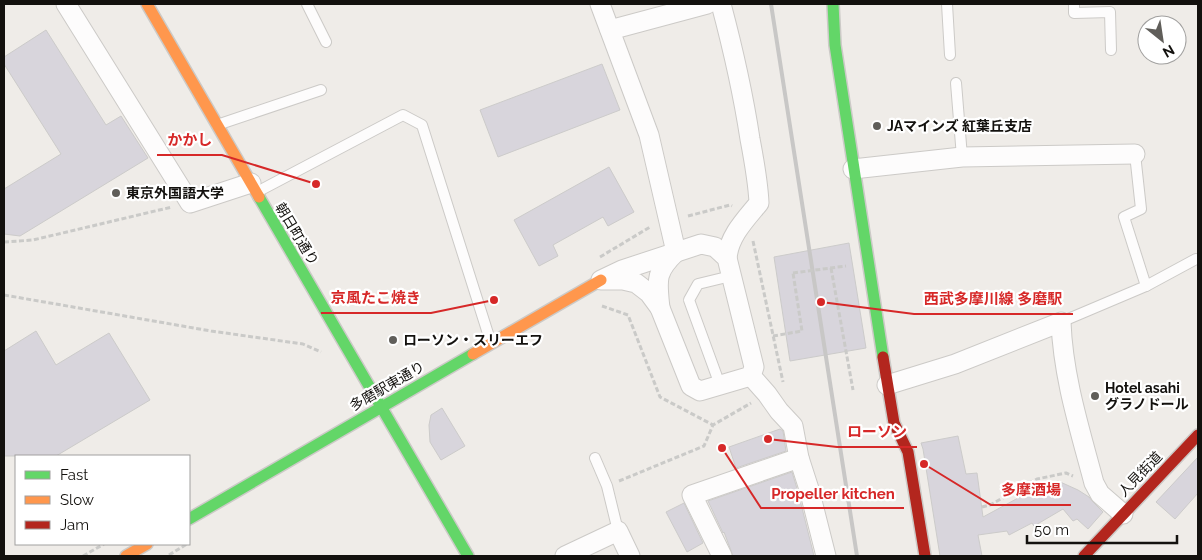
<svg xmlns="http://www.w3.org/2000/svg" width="1202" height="560" viewBox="0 0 1202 560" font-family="Raleway,'Noto Sans JP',sans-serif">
  <rect width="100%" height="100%" fill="#efece8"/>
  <g fill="#d8d5dc" stroke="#cccbca">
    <path d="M46,30L106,125L121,116L148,158L20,236L4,234V189L61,154L4,64V57Z"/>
    <path d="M602,64L620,110L498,157L480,110Z"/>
    <path d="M609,167L634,212L608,226L603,217L553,245L558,256L539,266L514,220Z"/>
    <path d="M849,243L866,348L790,361L774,257Z"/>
    <path d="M36,331L56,365L109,333L150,400L56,456H4V351Z"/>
    <path d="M442,408L465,446L441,460L430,442L429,425L431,415Z"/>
    <path d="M780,429L783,431L786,451L736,468L729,447Z"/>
    <path d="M958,436L966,474L977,473L983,517L1044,484L1058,481L1078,490L1089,497L1093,502L1103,512L1088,529L1077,519L1073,521L1063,509L1034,526L1032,523L1009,535L1007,531L978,535L982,556H940L923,449L921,443Z"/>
    <path d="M1198,457V493L1175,519L1156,502Z"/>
    <path d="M792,472L798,492L814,556H733L724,532L723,533L708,501Z"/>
    <path d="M684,503L703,543L687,552L666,512Z"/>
  </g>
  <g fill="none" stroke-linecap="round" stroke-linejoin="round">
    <defs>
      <g id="lane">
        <path d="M307,4L326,42"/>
        <path d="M947,4L950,55"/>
        <path d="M1074,4V13L1110,12L1111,50"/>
        <path d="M956,83L962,157"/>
        <path d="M217,125L321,90"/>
        <path d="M257,192L403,115L422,125L491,343"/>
        <path d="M1146,286L1196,259"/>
        <path d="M1061,322L1146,286L1124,217L1141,209L1135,154"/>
        <path d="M720,385L689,300L698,284L731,276"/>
        <path d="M595,458L607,486L618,531"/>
      </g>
      <g id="street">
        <path d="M66,4L190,203L251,183"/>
        <path d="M600,4L649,135L676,252C655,272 657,280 660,308"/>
        <path d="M721,4C733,49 743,93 750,139C754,160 758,181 759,203C745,220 729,236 727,258"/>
        <path d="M610,30L707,4"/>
        <path d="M853,169L962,157L1135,154"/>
        <path d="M701,244L715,247L727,258L754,367L751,376L700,391L691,386L660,308L649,293L636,283L623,280H601L622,270Z"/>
        <path d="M751,376L767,394L779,411L793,426L799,458L809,489L826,556"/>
        <path d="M887,385L955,364L1061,322C1063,377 1080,430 1094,483L1100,494L1123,514"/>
        <path d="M565,556L618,531L630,556"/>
        <path d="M722,556L692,495L799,458"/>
      </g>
      <g id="fast">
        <path d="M833,4L835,45L883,357"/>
        <path d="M259,197L468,556"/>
        <path d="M189,519L473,354"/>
      </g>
      <g id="slow">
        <path d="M147,4L259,197"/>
        <path d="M473,354L601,280"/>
        <path d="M126,556L147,544"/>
      </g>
      <g id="jam">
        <path d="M883,357L894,423L908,452L925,556"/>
        <path d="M1084,556L1198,435"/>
      </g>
    </defs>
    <use href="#lane" stroke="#cccac7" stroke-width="12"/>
    <use href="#street" stroke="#cccac7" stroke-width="21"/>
    <use href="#fast" stroke="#cccac7" stroke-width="14"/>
    <use href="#slow" stroke="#cccac7" stroke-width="14"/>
    <use href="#jam" stroke="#cccac7" stroke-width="14"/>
    <g stroke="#cacac8" stroke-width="3" stroke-dasharray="5 2.5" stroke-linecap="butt">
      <path d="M688,216L730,205L732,206"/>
      <path d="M753,241L783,382"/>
      <path d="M4,242L33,240L172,207"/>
      <path d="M600,257L650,227"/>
      <path d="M831,268L853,390"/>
      <path d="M4,295L211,331L303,344L321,352"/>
      <path d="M602,306L628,315L660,397L713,425"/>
      <path d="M773,336L802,331L793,273"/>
      <path d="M619,481L704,446L713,425L751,403"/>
      <path d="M982,507L990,505L1037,479L1066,473L1073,476"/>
      <path d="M169,555L187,544"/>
      <path d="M83,556L104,544"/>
    </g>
    <use href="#lane" stroke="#fdfcfc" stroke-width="10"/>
    <use href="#street" stroke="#fdfcfc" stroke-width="19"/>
    <use href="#fast" stroke="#63d668" stroke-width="11"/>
    <use href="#slow" stroke="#ff974d" stroke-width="11"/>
    <use href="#jam" stroke="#b3261e" stroke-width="11"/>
    <path stroke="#c8c7c6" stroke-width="4" d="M771,4L857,556"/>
    <path stroke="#cacac8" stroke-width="3" stroke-dasharray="5 2.5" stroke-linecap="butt" d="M793,273L846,266"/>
  </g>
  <g fill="#605e5a" stroke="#fff" stroke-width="2">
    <circle cx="877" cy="126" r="5"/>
    <circle cx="116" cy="193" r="5"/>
    <circle cx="393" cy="340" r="5"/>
    <circle cx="1095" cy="396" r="5"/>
  </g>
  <g text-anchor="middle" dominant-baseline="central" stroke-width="4.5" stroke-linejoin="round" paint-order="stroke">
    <g font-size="14" font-weight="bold" fill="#13110e" stroke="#fff" text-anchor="start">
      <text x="887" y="126">JAマインズ 紅葉丘支店</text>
      <text x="126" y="193">東京外国語大学</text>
      <text x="403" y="340">ローソン・スリーエフ</text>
      <text x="1105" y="388">Hotel asahi<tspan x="1105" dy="16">グラノドール</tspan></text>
    </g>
    <g font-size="14" fill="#13110e" stroke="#fff">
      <text transform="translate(297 234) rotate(59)">朝日町通り</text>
      <text transform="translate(387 386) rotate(-30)">多磨駅東通り</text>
      <text transform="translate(1140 474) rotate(-46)">人見街道</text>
    </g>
  </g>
  <path fill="none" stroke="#d62828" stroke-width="2" d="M316 184L222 155H157M494 300L431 313H321M821 302L914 314H1073M768 439L837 447H917M924 464L991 505H1071M722 448L761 508H904"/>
  <g fill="#d62828" stroke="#fff" stroke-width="2">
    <circle cx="316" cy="184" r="5"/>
    <circle cx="494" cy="300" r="5"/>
    <circle cx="821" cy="302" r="5"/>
    <circle cx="768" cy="439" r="5"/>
    <circle cx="924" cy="464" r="5"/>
    <circle cx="722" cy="448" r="5"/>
  </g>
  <g font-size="15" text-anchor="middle" font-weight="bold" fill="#d62828" stroke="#fff" stroke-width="4.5" stroke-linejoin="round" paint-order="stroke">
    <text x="190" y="145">かかし</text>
    <text x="376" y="303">京風たこ焼き</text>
    <text x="993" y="304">西武多摩川線 多磨駅</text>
    <text x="877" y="437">ローソン</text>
    <text x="1031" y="495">多摩酒場</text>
    <text x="833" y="499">Propeller kitchen</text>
  </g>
  <rect width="1202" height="560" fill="none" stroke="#13110e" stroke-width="10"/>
  <rect x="15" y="455" width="175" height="90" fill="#ffffff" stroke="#a1a09f"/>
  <rect x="25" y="471" width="25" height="8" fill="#63d668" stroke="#a1a09f"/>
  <text x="60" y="480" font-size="15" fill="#13110e">Fast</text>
  <rect x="25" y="496" width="25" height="8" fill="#ff974d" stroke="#a1a09f"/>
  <text x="60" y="505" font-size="15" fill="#13110e">Slow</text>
  <rect x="25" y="521" width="25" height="8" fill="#b3261e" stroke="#a1a09f"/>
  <text x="60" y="530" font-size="15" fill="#13110e">Jam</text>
  <g transform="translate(1162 40) rotate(150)"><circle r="24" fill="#ffffff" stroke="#a1a09f"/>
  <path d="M0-4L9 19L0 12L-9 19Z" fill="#605e5a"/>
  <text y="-8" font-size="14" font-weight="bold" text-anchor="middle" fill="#13110e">N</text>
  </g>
  <path d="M1027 535v8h150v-8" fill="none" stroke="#13110e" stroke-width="2.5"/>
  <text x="1034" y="535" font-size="15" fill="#13110e" stroke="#ffffff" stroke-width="4" paint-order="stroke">50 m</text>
</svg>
